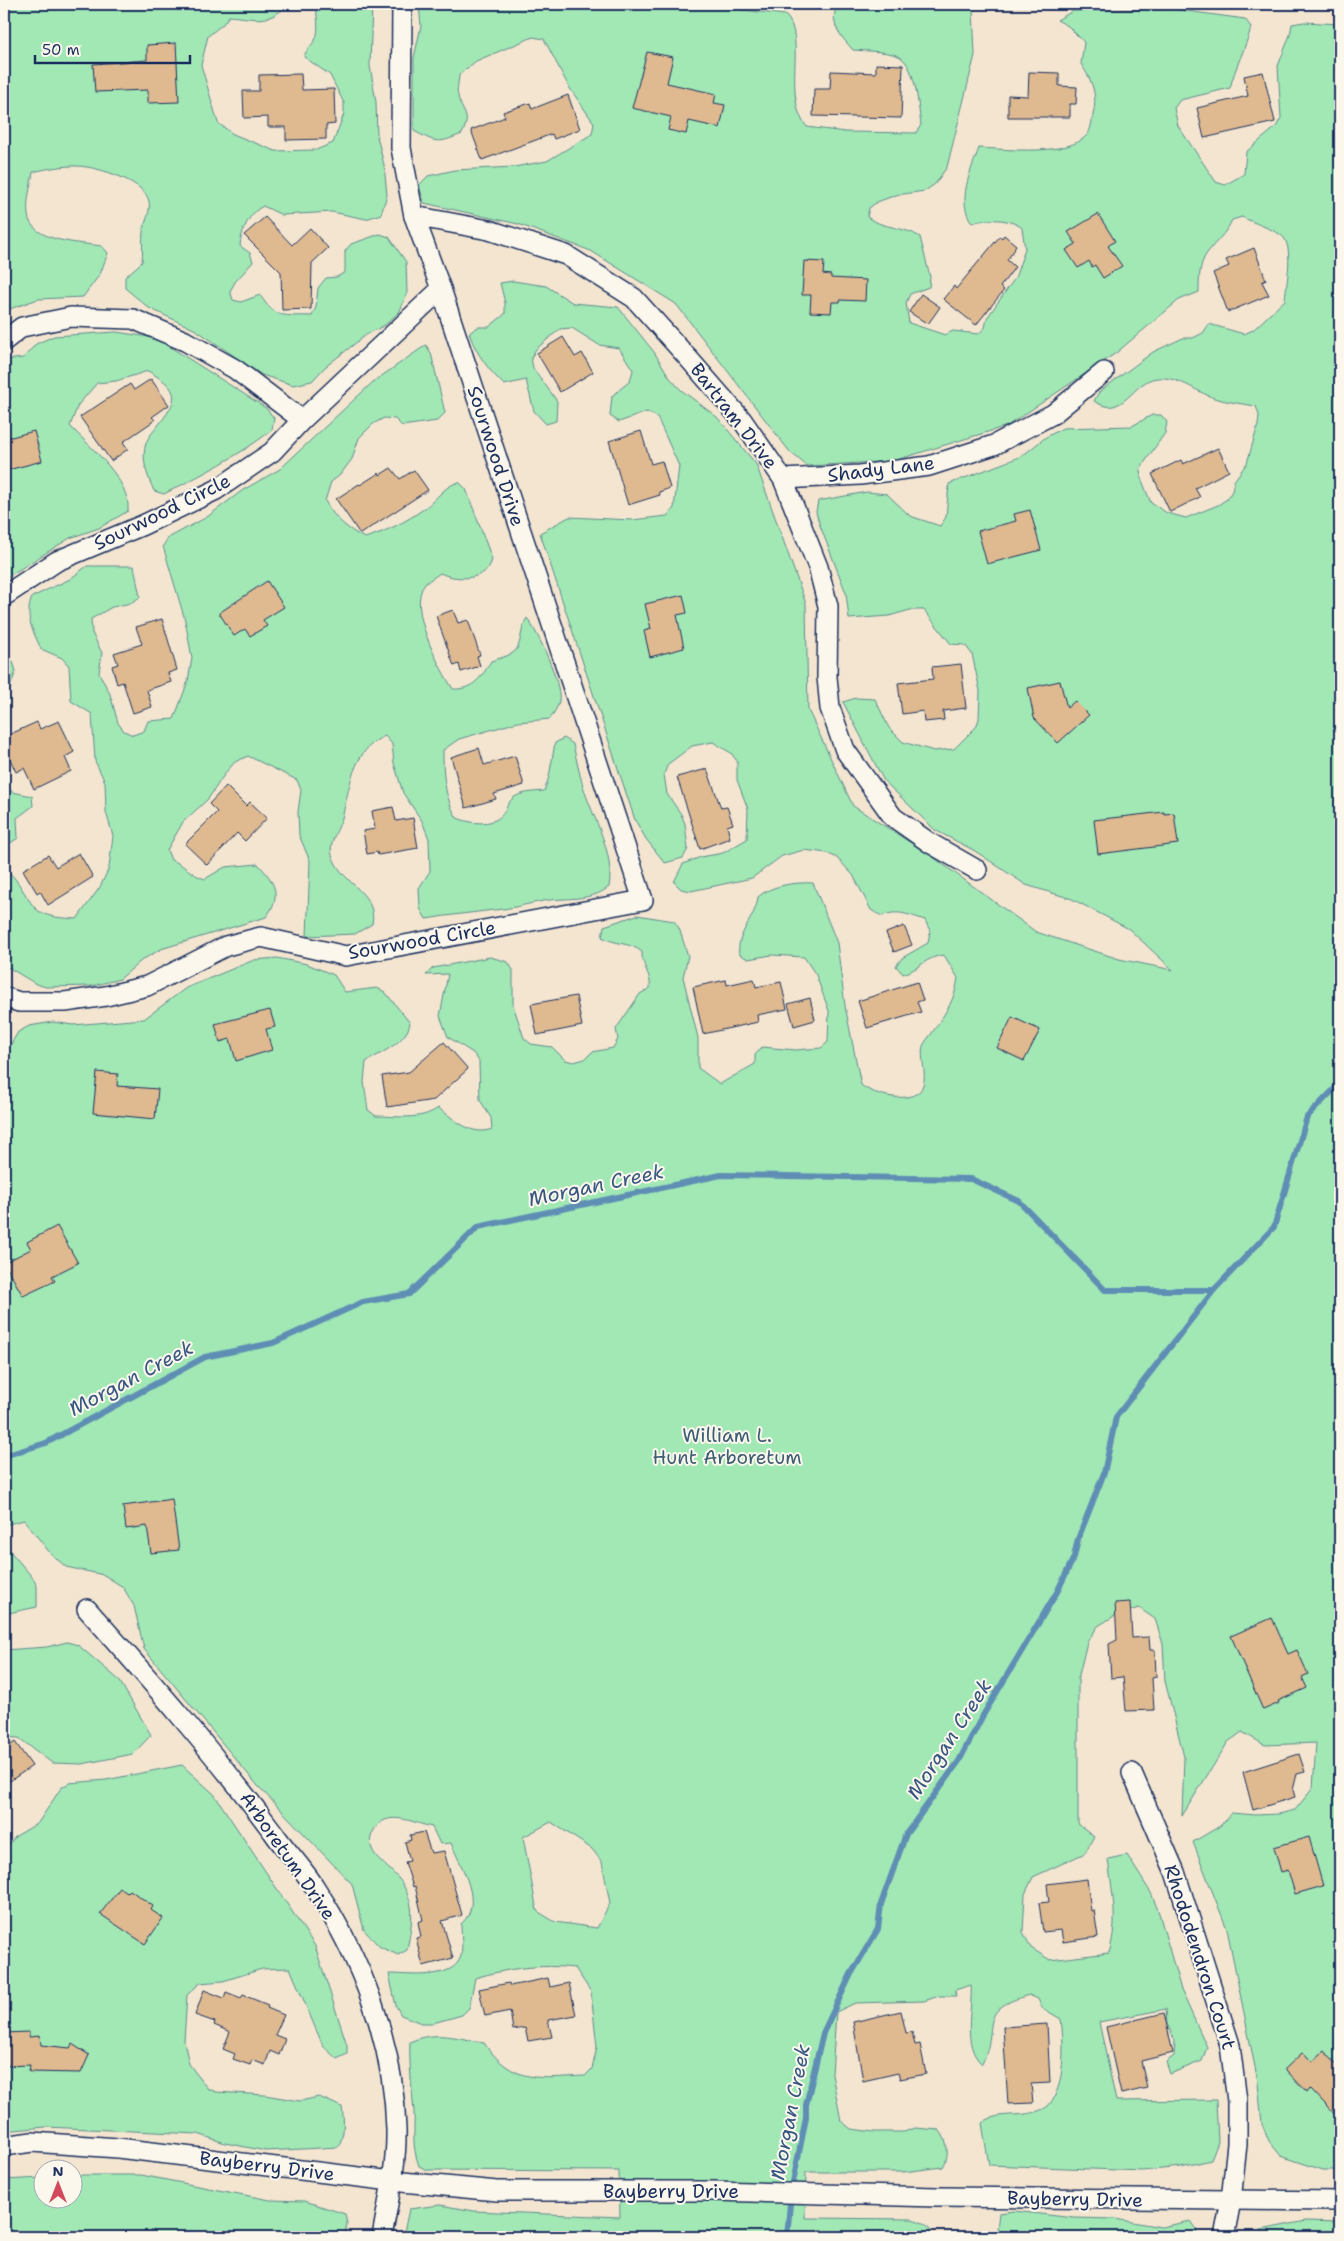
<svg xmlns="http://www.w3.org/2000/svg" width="1344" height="2241" viewBox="0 0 1344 2241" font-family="'Shantell Sans',sans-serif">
  <rect width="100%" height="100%" fill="#f3e5d0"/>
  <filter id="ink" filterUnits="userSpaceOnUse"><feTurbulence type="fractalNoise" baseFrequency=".02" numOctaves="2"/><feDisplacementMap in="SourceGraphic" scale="10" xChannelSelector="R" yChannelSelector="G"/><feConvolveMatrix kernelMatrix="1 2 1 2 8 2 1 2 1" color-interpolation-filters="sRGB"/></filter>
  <g filter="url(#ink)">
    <g fill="#a1e8b5" stroke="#5e8c8a" fill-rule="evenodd">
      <path d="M4,4H288C269,25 255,18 229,16L223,24L208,36L201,65L218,123L233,134L275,151L316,150L333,143L344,114V103L330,75L304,57C307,48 310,48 315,40C320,32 317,13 315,4H372L370,66L376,102L377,136L384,165L387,195L381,214L366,219L332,212L282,215L263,206C249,213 241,231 240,246L250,253L253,262L235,282L230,291L233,300L241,302L260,295C276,320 284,315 312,316L316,307L318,288L326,278L337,277L345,272V251L351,244L380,234L389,237L406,262L407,293L400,311L385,325L366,335L325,367L312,381L293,385L262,375L196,330L149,308L125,288V277L142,262C143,252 142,241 143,231C145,221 151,212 149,201C144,182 105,170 87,167C71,164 49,168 33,172C31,185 26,201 28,215C31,242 81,243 102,246L108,253L100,274L83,297L38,299L4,311Z"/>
      <path d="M419,4H692L785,15C808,35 781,97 807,127L845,132L916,133L921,125C918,106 916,61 896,55C883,51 866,51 853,50C840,35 828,23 838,4H903L973,9L975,55L947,167L935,184L925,191L896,195L877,202L869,208L867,217C883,229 904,226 920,237L930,277L929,287L910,294L906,303L909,323L945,335L953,331L978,334L985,328L987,318L1015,278L1025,249L1022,228C1010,218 987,218 972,223C956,200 971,171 979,148C1005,149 1070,157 1088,134C1091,129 1092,121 1093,115C1098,94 1092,81 1081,64L1084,42L1068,26L1057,20L1073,11L1172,9L1245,19L1251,27C1246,48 1235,67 1230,88L1180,100L1174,108L1178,126L1216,182L1225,185L1244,174L1246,152L1276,127L1281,118L1278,66L1290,35L1292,24L1304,22L1340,24V2170H1323L1281,2156L1269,2141L1262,2124L1258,2082L1227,1929L1193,1842L1220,1826L1231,1813L1256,1815L1279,1814L1295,1810L1313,1788L1316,1743L1265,1745L1242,1732L1228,1742L1182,1816L1184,1757L1165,1681L1163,1644L1155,1619L1139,1608L1116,1615L1098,1626L1087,1642L1078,1679V1824L1094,1836L1085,1853L1033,1877L1025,1894L1023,1932L1031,1948L1050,1960L1109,1953C1119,1920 1112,1892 1108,1859L1127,1855L1151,1893L1159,1913L1181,1990L1207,2047L1202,2061L1170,2074L1166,2062L1174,2056L1175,2041L1167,2024L1166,2009L1099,2022L1116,2101L1216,2100L1218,2142L1211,2160L1181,2167L1143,2171L989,2165L982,2123C995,2113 1011,2116 1026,2114C1032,2113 1044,2110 1048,2106C1066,2087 1064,2043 1061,2019L1042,2008L1038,1999L1029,1995C975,2010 1000,2026 982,2064C961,2045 973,2010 971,1985L955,1990L956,1996H939L924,2001L855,2003L836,2012L832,2074L841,2121L851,2129L874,2132H904L915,2128L939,2130C948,2140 950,2155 943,2167L903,2172H806L805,2218L912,2219C922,2222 932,2225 932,2237H403L409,2209L440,2205L474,2211L620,2217L619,2171L427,2170L419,2166C411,2143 415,2135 414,2112C412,2088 409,2066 410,2042C434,2030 459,2038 484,2043C514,2085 539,2078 585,2076L592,2069L597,2047L591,1992L575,1968C541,1964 508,1968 475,1978L469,2008L462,2015L433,2023H421L401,2015L396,2006L389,1974C408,1974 454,1981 461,1956C463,1947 461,1934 461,1924C485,1904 461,1867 451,1843L440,1844L432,1827C413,1823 387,1808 374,1830C360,1853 391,1866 402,1883C405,1888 408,1895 410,1901C414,1916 410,1934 407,1950L398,1955L380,1947L364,1930L352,1884L258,1786L144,1649L134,1606L123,1587L104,1575L66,1567L50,1553L24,1520L4,1525V1056L18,1032L29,1026L53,1022L73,1025L144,1019L186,988L254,960L277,958L307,964L334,975L345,992L377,988L385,992L410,1023C407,1042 382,1052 366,1062L364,1082L368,1110L376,1116C396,1116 421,1121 438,1108C455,1119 471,1137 492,1129L491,1118L480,1100L479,1061L473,1053L448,1037L440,1016L448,974L426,975L433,968L490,957L508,962L513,970V1005L524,1038L531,1044L552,1047L565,1060L574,1062L585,1059L592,1052L613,1048L618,1039L616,1029L640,994L650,988C652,974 641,966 642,952C630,942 616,945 602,937L604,926L637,915L674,921L679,928L688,956L683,977L698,1038V1068L720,1084L755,1064V1055L762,1047L796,1050L821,1048L828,1042L829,1011L816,975L804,957L772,955L748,959L739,954C736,933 756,918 758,897C771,885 796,882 813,883L837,943L845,1006L861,1085C872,1095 917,1107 923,1085C927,1073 920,1058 923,1046C925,1041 931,1035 934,1030C947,1010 954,1002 958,978L944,955C925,957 920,969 903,974L896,966L902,958L928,943L930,931L925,920C909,915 897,909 882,916L871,910L853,875L837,858L827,853L804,850L782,856L752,878L691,891L681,889L674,882L683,864L701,857L723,853L747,839L748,809L737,780V761L731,753L713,742L692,746L668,764L664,774L667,794L681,814L685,824L688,849L683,858L665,863L646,839L635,820L540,533L569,517L632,520L667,516L674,508L679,466L657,417L647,412L619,422L610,416L612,396L630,381L633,370L619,348L599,345L572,328L560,329L536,349L531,358L533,368L557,401L556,421L546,424L534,411L526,380L504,385C489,370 476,354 469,333L478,327H489L505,314V303L500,283L513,281L546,286L573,303L618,307L654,352L670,378L681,390L717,417L756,464L806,604L808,710L853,806L933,857L1036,932L1119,959L1173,970L1129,929L1072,899L1026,885L975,851L935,830L884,781L843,702L856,698L875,699L889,728L903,742L934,751L954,749L976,727L979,719L980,691L972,654L965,645L951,644L924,610H910L889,616L849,619L846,593L819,523L816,512L818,501L867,492L887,494L910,516L940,526L946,517L949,484L1022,456L1046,437L1063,428L1132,426L1152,415H1161L1167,422L1165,433L1140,469L1141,478L1151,503L1167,513L1186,518L1218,505L1227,499L1232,491L1234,481L1247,463L1258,425L1259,415L1256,406C1243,404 1227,402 1214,398C1195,391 1178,376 1157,378C1133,380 1123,421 1094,401L1099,392L1153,352L1183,338H1193L1203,333L1209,324L1244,334L1253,330L1285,300C1286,285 1295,244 1281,235C1270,228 1254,223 1242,217L1232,220C1226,234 1216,241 1207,253C1199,264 1199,279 1199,292L1179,300L1116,353L1007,426L893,461L807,466L790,452L676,304L591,251L518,224L424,203L419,185L428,176L455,170L514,167L547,161L592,134L594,123L569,87L544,39L533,37L476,61L459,75C459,81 456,90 458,96C462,114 472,114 462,134C437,144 437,143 414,131V58L421,26ZM551,1822L592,1849L602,1862L610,1903L597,1928L555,1922L537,1911L523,1837Z"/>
      <path d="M116,332L156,338L266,408L274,418L272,430C237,457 203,474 164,494L154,491C147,475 141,460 146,443C148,437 153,432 157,427C179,399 182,390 148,371L116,381L97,383L78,405L70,426C90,447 131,480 128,511L99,528L70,538L4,579V360L23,358L36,344L54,336Z"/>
      <path d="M426,345L431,353L445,413L437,421L402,426L395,419L384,418L373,424L359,438L352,459L340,475L331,482L325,501C335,519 347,529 365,538C387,531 406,522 425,508C437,499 444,486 459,482L466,489L492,559C488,581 457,581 440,573C436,576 429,580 425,584C406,606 440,669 453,689C473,690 482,677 491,661C497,659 505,657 511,654C523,649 519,629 527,618C538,633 562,683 559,701C558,707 553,714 550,719L518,722L459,739L443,750C443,774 444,797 457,818C470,823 491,827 502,815C506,810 508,802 513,798C521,792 534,792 544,791L549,777L555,743L564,738L573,744C576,758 579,772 583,786C593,819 615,852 609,887C590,902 565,897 543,901C527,904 510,909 494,910C471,913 449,915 426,919L420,908L419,888L430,871L429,839L422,821L403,793L394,763L392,744L385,736C352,750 350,787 342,818C338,831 327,844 333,858C344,885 378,894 372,924L355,934L307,936L310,861L299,835L298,812L301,790L297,780L248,756L235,762L226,772L208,799L183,822L167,850L171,860C184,864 191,875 205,879L225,867L258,864C274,881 283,895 266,917L161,949L142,960L120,979L92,986L46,987L36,984L6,966L4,964V868C20,880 23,894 35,908C44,918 65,918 77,919L100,887L109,868L113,836L106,812L105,782L95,761L92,714L71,701L69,666L62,658L41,649C33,630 24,618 32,597L70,579L87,566H134L140,597L131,603L112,607L91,619L92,633L102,653L99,673L110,694L118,723L124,731L133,735L144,731L148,721L174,719L188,681L192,658L185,620L163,546L168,538L207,517L243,490L280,469L373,382Z"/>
      <path d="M4,654L13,662L16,671L4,703Z"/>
      <path d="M4,782L12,792L32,796L33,806L17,818L18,838L9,844L4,842Z"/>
      <path d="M4,1544L33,1578L37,1586V1607L4,1614Z"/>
      <path d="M67,1642L78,1645L119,1680L151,1735L133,1754L82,1764L52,1763L19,1738L4,1737V1650L47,1647Z"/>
      <path d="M182,1765L214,1794L315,1946L347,2045V2054L337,2059L323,2046L290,1968L262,1969L223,1981L200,1983L187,1995L184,2041L189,2064L207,2088L216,2092L265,2095L300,2101L319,2097L342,2107C344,2121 345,2135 338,2147L266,2151L225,2143L198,2134L46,2127L4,2131V1850L16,1836L38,1823L61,1788L69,1783L106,1780Z"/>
      <path d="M73,2175H141L270,2200L305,2201L345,2214L347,2224L344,2237H4V2180L42,2178V2198H72Z"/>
      <path d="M1014,2211L1074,2218L1115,2219L1161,2227L1191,2221L1196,2228L1197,2237H996L999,2213Z"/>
      <path d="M1306,2221L1340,2222V2237H1259L1261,2230Z"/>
    </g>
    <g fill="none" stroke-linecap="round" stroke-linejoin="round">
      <g stroke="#5f8eb4" stroke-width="6">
        <path d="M4,1456L46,1443L205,1357L273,1343L363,1302L409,1294L478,1227L721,1175L971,1179L1019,1201L1105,1290H1214L1274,1227L1307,1117L1340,1083"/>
        <path d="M787,2237L791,2192L806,2118V2105L823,2033L851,1974L878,1929L881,1904L906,1834L959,1761L982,1717L1057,1592L1074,1557L1078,1539L1104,1473L1116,1417L1214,1290"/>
      </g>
    </g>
    <g fill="#dfba90" stroke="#1b2f5e">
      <path d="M176,43L179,102L148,103V90L95,92L93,64L147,60V45Z"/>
      <path d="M647,52L673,57L667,83L716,94L714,103L725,105L720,128L689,121L686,134L668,130L671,117L632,108Z"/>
      <path d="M876,64L903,65L901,118L813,116L814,89H830L831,71L876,73Z"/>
      <path d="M1029,72L1059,73V86L1077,87L1076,104H1070V117H1008V95L1028,96Z"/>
      <path d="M1263,72L1275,122L1204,138L1197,108L1248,96L1244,76Z"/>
      <path d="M301,74L302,90L334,89L335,124L326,125V139L286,140V127H268V117L244,118L243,91H259V75Z"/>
      <path d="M568,95L580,129L554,139L552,134L482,160L471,130L505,117L503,112L530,103L532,109Z"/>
      <path d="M1098,214L1115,241L1108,246L1122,266L1103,278L1095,265L1092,267L1089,261L1078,268L1066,250L1076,244L1068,232Z"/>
      <path d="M265,217L292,245L310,228L328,248L312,263L311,309L282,310L281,272L244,235Z"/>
      <path d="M1004,235L1016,245L1014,248L1015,249L1007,260L1015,267L1000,287L1004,290L976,325L943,299L954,286L956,289L1000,236L1002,238Z"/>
      <path d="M1254,248L1266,280L1262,282L1269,295L1228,312L1213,273L1229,266L1226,260Z"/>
      <path d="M804,261L824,262L823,274L831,275V278L866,280L865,301L840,300V302H832L831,313L810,312L811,295H802Z"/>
      <path d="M921,294L940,307L928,324L909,312Z"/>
      <path d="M563,337L575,357L582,353L593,372L560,392L537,353Z"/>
      <path d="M151,379L169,405L152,417L155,420L123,442L128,449L111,461L80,417L130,384L134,390Z"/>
      <path d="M34,431L42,461L4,471V439Z"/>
      <path d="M641,431L651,464L662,461L670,488L659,492L660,495L628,505L609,441Z"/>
      <path d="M1218,448L1229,471L1195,488L1200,497L1170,512L1152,474L1181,460L1183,464Z"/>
      <path d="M391,468L400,479L414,470L428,490L360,534L336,499L359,484L360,485L379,473L380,475Z"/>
      <path d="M1030,510L1041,550L987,564L978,531L1016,521L1014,514Z"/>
      <path d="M267,581L284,607L263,620L267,626L250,636L245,629L234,636L219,613Z"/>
      <path d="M683,595L687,613L677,615L684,648L650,657L644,631L651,629L645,604Z"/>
      <path d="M453,610L458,623L468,620L480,655L477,656L480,666L461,672L459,664L454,666L436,616Z"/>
      <path d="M162,619L177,670L168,673L171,682L147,690L152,707L133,713L123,682L117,684L112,666L118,664L114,653L142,644L136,627Z"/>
      <path d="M961,664L966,708L943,711L944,720L924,722L923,711L902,714L898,683L933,679L932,667Z"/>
      <path d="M1060,681L1067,708L1075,701L1089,715L1058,743L1034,718L1028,688Z"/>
      <path d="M59,721L74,752L65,757L71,771L34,789L24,768L16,772L4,746V737L37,722L40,729Z"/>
      <path d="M479,748L484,765L515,756L524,785L494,794L496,799L466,808L451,757Z"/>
      <path d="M707,769L721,808L727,807L733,824L727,826L730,838L700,849L677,777Z"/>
      <path d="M226,786L246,806L250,802L267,818L245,841L237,833L207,865L185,844L217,812L209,804Z"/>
      <path d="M393,807L396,821L413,818L418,848L378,855L377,852L367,854L363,831L375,829L372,811Z"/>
      <path d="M1164,812V814L1174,813L1178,844L1098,854L1094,820Z"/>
      <path d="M79,853L93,877L48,905L40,891L37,893L23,870L48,855L56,867Z"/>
      <path d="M904,926L912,945L894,952L886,933Z"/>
      <path d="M754,979L756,987L781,982L787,1009L757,1015L758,1022L703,1034L693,987L726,980L727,985Z"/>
      <path d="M917,982L923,1000L917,1002L921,1012L867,1028L858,1001Z"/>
      <path d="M576,996L582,1026L537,1035L531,1004Z"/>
      <path d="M810,998L815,1020L794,1026L788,1004Z"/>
      <path d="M270,1010L275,1027L266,1029L272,1050L236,1061L230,1039L220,1042L215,1024Z"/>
      <path d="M1012,1017L1040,1030L1024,1061L997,1048Z"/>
      <path d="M444,1042L468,1069L434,1100L387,1107L382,1076L409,1072Z"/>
      <path d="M97,1072L118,1074L117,1086L158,1089L155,1119L93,1113Z"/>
      <path d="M57,1226L78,1263L52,1276L55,1281L23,1296L4,1263L31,1249L27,1242Z"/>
      <path d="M172,1499L179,1550L151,1553L147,1526L126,1529L123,1506Z"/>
      <path d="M1130,1602L1132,1638L1149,1637L1150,1650H1155L1156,1677L1152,1678L1154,1710L1126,1711L1123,1677L1111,1678L1109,1644L1117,1640L1115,1603Z"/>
      <path d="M1272,1618L1288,1654L1297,1650L1308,1674L1302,1677L1307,1688L1278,1701L1279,1703L1263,1710L1231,1636Z"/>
      <path d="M15,1742L32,1766L4,1785V1750Z"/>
      <path d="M1299,1754L1305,1772L1297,1774L1293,1790L1295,1797L1253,1810L1243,1772Z"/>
      <path d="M424,1832L431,1853L444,1851L462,1915L442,1921L453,1958L423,1966L416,1938L421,1937L418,1922L423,1920L415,1886L413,1887L405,1862L410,1861L405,1842L411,1840L410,1835Z"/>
      <path d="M1309,1837L1323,1886L1295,1894L1288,1870L1281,1872L1274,1847Z"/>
      <path d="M1087,1879L1091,1911L1094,1910L1098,1937L1063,1942L1061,1930L1043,1932L1039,1903L1049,1902L1047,1884Z"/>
      <path d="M120,1888L127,1893L130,1890L153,1906L151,1910L163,1918L145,1944L100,1914Z"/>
      <path d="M548,1978L550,1987L569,1983L576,2015L548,2020L552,2037L528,2041L525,2028L513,2030L510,2011L485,2016L479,1989L509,1983L510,1986Z"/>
      <path d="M204,1990L224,1998L226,1992L241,1998L243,1995L268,2005L267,2008L284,2015L275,2035L285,2039L279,2055L270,2051L265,2065L252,2060L250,2065L233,2059L235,2054L223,2049L230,2032L214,2025L215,2022L195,2015Z"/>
      <path d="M901,2011L906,2033L912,2032L915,2045L920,2044L926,2074L900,2079L898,2073L863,2081L853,2022Z"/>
      <path d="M1164,2013L1173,2053L1141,2061L1147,2088L1121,2094L1106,2027Z"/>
      <path d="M1047,2024L1050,2083L1031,2084L1033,2103L1008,2104L1003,2027Z"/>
      <path d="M29,2032V2037L40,2036L41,2045L70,2048L72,2044L89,2055L81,2073L29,2072L30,2065L4,2066V2033Z"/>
      <path d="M1324,2051L1340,2068V2120L1310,2088L1307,2092L1285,2069L1303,2052L1312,2062Z"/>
    </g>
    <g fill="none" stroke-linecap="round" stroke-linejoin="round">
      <defs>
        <g id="street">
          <path d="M414,216L489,230L566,255L634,298L689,359L742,420L783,479L818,567L828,606L827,677L830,708L845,750L893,817L930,843L977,870"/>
          <path d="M4,341L22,327L71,317L133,319L185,341L235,369L302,420"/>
          <path d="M783,479L860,475L929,466L994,445L1053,414L1104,372"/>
          <path d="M4,596L57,561L143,525L216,490L272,452L302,420L441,289"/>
          <path d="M4,997L19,1002H65L106,996L147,986L226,946L261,937L346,956L643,900L441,289L414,216L401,148L402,4"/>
          <path d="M87,1609C151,1681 215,1754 273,1832C286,1851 304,1869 316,1889C362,1960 394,2043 396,2129C397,2165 388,2202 382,2237"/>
          <path d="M1132,1773L1175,1872L1230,2045L1237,2101V2144L1231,2201L1224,2237"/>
          <path d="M4,2146L32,2142L118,2148L392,2181L497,2191H713L937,2197L1340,2201"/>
        </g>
      </defs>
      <use href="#street" stroke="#1b2f5e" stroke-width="22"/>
      <use href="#street" stroke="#fbf7ec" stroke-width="19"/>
    </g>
  </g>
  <g text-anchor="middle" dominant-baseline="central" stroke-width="4" stroke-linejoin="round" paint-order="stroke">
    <g font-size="19" fill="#1b2f5e" stroke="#fbf7ec">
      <text transform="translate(734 416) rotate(52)">Bartram Drive</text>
      <text transform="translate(496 456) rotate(72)">Sourwood Drive</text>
      <text transform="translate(881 469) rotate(-7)">Shady Lane</text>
      <text transform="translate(162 512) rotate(-26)">Sourwood Circle</text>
      <text transform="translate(422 940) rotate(-10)">Sourwood Circle</text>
      <text transform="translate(288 1856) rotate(55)">Arboretum Drive</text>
      <text transform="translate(1200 1957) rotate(72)">Rhododendron Court</text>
      <text transform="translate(267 2166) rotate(7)">Bayberry Drive</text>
      <text x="671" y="2191">Bayberry Drive</text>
      <text transform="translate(1075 2199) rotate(1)">Bayberry Drive</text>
    </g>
    <g font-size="19" fill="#3c5d74" stroke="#fbf7ec">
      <text x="727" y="1435">William L.<tspan x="727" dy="22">Hunt Arboretum</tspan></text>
    </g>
    <g font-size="20" font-style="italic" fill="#375682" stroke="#fbf7ec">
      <text transform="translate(596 1185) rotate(-12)">Morgan Creek</text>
      <text transform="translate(131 1378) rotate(-28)">Morgan Creek</text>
      <text transform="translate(949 1739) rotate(-57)">Morgan Creek</text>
      <text transform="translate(790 2112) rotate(-79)">Morgan Creek</text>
    </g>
  </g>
  <rect width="1344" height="2241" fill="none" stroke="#fbf7ec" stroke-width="20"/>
  <rect x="10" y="10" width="1324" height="2221" fill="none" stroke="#1b2f5e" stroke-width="2" filter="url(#ink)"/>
  <g transform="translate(58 2184)"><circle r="24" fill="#fbf7ec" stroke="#a1a7b3"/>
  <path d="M0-4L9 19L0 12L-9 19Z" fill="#d1495b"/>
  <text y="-8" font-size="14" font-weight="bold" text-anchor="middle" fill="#1b2f5e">N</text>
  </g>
  <path d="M35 55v8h155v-8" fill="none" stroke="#1b2f5e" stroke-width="2.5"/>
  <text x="42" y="55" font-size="15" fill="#1b2f5e" stroke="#fbf7ec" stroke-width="4" paint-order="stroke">50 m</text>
</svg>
